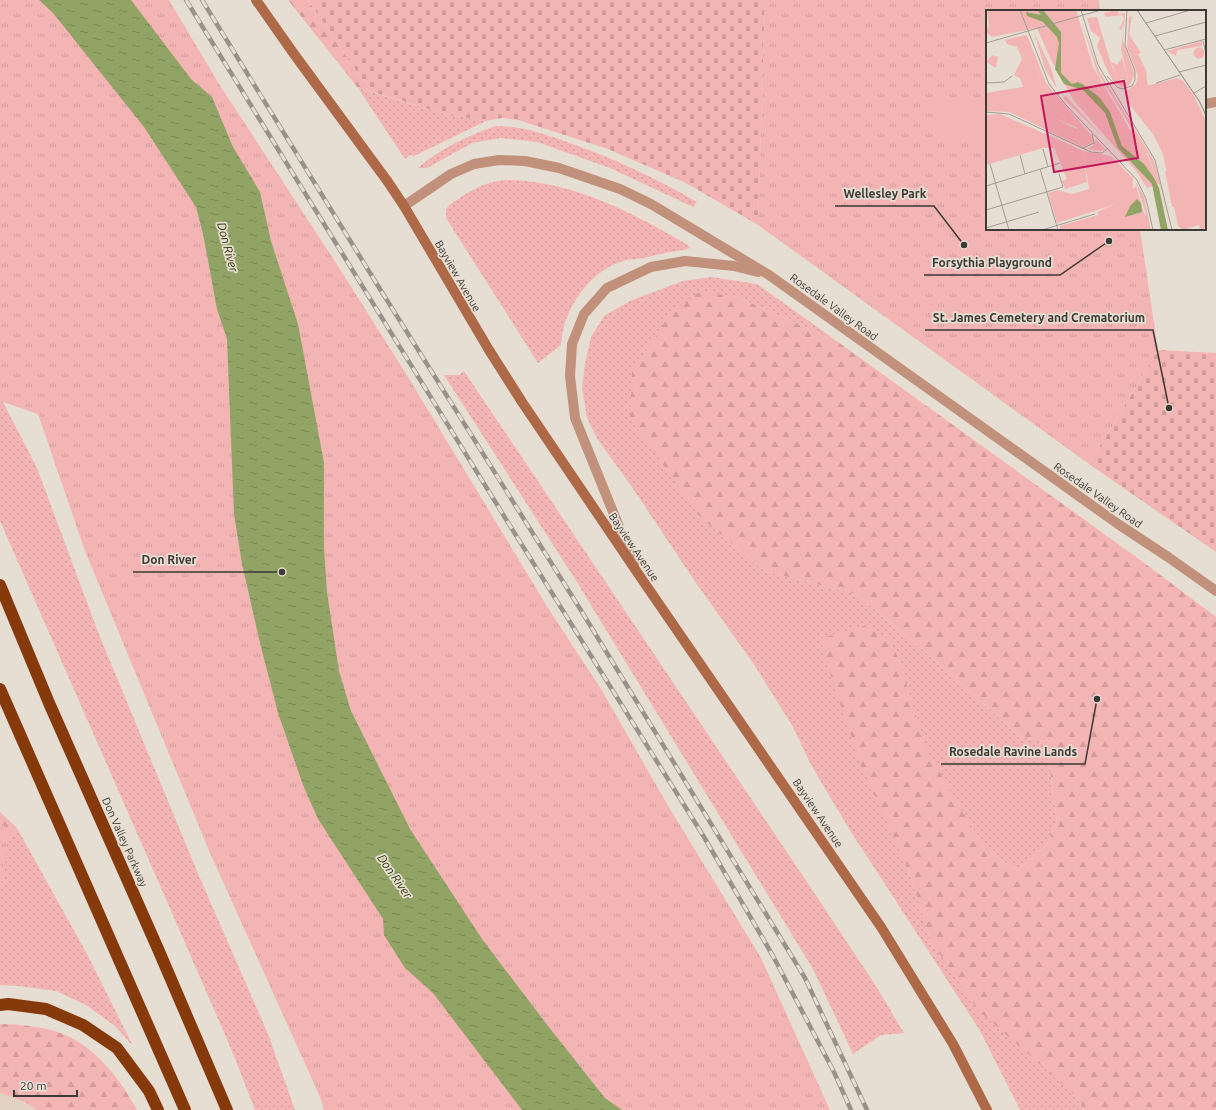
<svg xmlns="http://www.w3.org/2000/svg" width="1216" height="1110" viewBox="0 0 1216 1110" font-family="Ubuntu,sans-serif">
  <defs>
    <pattern id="grass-dots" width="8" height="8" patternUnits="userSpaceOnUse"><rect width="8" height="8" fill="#f3b5b4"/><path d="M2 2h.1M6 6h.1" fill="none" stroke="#d19c9b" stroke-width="1.8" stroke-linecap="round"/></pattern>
    <pattern id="forest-firs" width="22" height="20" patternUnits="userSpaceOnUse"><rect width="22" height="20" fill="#f3b5b4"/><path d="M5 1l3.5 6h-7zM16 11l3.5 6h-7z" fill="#d19c9b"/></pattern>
    <pattern id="cemetery-stones" width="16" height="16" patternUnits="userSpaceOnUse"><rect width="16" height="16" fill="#f3b5b4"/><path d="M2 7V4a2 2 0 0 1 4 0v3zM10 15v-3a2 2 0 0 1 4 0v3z" fill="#d19c9b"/></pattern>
    <pattern id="park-tufts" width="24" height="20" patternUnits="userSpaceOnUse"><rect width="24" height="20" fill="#f3b5b4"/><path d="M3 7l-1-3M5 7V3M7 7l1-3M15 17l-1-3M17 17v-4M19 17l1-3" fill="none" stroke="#d19c9b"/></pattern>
    <pattern id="water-ripples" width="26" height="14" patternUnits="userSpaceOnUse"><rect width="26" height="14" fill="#92a465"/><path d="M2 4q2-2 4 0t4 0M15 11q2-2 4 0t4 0" fill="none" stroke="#788754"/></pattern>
  </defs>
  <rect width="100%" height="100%" fill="#e7ded3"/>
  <path fill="#e1d2c1" d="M0,1093L14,1097L32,1106L37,1110H0Z"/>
  <g fill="url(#grass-dots)">
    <path d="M358,88L445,114L486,121L414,156L410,155L405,159Z"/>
    <path d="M496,126C520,126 542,133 564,141C611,157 654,177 697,202L693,207L610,168L537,142L500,138L472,143L427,168H418C441,148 467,136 496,126Z"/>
    <path d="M504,180C569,179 634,213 688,245L690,248C683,251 674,251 666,253C659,254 652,256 645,258C638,259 630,259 623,261C588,272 563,310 561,345L538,363L446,218V209L448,206C467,193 480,183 504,180Z"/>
    <path d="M712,277L757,284L838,342L735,296L700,517L765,571L856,594L936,661L1019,736L1046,742L1057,821L1047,844L1018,871L985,849L925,749L899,659L889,640L908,868L931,941L1076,1096L1084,1110H1020L979,1029L851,832L811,765L793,727L755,666L694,580L632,487L598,440L587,418L582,387L585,363L591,337L604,316L632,300L683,281Z"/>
    <path d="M0,369L3,402L37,468L98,632L199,876L268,1034L295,1110H255L232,1051L165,897L0,521Z"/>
    <path d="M464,371L815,894L876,986L904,1033L881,1035L853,1054L813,969L575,579L444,375H459Z"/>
    <path d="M17,828L87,954L133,1046L115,1026L86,1005L56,991L18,986L0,985V855Z"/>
  </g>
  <g fill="url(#forest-firs)">
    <path d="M288,0H308L362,79L376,93L358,88Z"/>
    <path d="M699,292L735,296L838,342L1143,562L1216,617V1110H1084L1076,1096L978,1010L931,941L908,868L860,763L819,639L867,625L889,640L899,659L926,749L985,849L1018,871L1047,844L1057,821L1046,742L1019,736L936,661L856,594L765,571L700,517L630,418L632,372L669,316Z"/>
    <path d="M0,812L17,828L0,855Z"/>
    <path d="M0,1024C18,1024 47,1027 63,1034C97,1048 120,1079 137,1110H37C26,1101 13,1097 0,1093Z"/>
  </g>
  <g fill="url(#cemetery-stones)">
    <path d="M308,0H765L758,225L686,183L608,149L518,120L502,118L486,121L445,114L376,93L362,79Z"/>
    <path d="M1158,350L1216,353V552L1089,464Z"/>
  </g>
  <g fill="url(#park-tufts)">
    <path d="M0,0H169L221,87L336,263L405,372L548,608L601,689L667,804L761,958L830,1110H324L320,1097L210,853L85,551L38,414L3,402L0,403Z"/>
    <path d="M765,0H1099L1100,11H987V229H1140L1158,350L1089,464L758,225Z"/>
    <path d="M0,820L10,833L0,891Z"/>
  </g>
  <path fill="#f3b5b4" d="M938,101L987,105V144L936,140Z"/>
  <path fill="url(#water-ripples)" d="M39,0H131L191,79L212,97L233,147L260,192L271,241L298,324L324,463V548L327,592L339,671L351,711L410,829L482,939L548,1026L605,1098L622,1110H522L433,993L405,968L384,935L383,919L318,819L303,785L278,713L260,643L242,564L234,514L227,339L217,309L203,234L196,207L144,127L53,13Z"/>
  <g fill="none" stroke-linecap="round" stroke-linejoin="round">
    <path stroke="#c1917b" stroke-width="10" d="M1205,104L1216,102"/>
    <g stroke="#c1917b" stroke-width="10">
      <path d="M404,206L451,174L474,164L499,160L525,161L559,168L620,189L651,204L769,275L1118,524L1168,557L1216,591"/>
      <path d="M634,564L575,418L570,376L572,344L584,314L607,288L651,267L685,261L734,266L758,272"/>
    </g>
    <path stroke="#ae6948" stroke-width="10" d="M256,0L294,54L388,182L404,206L489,350L522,402L639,575L881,927L953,1044L987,1110"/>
    <g stroke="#86390a" stroke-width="12">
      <path d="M0,585L49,703L158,949L227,1110"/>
      <path d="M0,689L185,1110"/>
      <path d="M0,1005L8,1004L46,1009L83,1025L117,1048L149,1091L158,1110"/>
    </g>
    <defs>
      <g id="rail">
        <path d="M186,0L504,516L704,837L773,956L834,1072L851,1110"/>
        <path d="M202,0L375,281L582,612L805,978L867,1110"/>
      </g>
    </defs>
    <use href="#rail" stroke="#98928a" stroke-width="4.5"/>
    <use href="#rail" stroke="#e7ded3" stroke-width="3" stroke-dasharray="9" stroke-linecap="butt"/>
  </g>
  <g text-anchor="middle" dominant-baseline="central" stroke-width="3.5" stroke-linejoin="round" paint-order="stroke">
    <g font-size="11" fill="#3d3935" stroke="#e7ded3">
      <text transform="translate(458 276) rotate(60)">Bayview Avenue</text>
      <text transform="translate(834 307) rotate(36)">Rosedale Valley Road</text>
      <text transform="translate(1098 495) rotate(35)">Rosedale Valley Road</text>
      <text transform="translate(634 547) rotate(56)">Bayview Avenue</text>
      <text transform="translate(818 813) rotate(56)">Bayview Avenue</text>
      <text transform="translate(125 842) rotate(66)">Don Valley Parkway</text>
    </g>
    <g font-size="12" font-style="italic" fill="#2a3504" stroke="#e7ded3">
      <text transform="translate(228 247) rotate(75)">Don River</text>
      <text transform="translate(395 876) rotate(55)">Don River</text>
    </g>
  </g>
  <g transform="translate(986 10)">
    <rect width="220" height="220" fill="#e7ded3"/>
    <path d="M131,0L133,4L139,3L138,19L137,13L136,20L132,18H134L138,8L136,5L120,7L118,3ZM95,10L113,61L167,149L172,164L184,220L174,176L162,145L111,62ZM48,22L65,58L71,79L59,59ZM41,25L60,73L105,125L107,132L96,137L90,134L92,118L71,109V100L82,113L76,94L65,85L56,73L39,26ZM216,31V36L191,40L190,46L181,41ZM207.5 43a5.5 5.5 0 1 1 11 0a5.5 5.5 0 1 1-11 0ZM6,45L12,47L10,58L0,52ZM136,48L142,68L141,72V70L133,69L124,51L131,55ZM80,86L84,91L117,127L77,88ZM110,129L119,139L115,141L101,139L107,136ZM149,170L158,187L165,220H136L160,204Z" fill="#f3b5b4"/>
    <path d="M146,6L143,24L155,43L152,44L160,60L167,124L141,91V80L150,74L152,66L141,37L143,7ZM111,7L126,57L134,70L140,73L142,68L135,39L138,19L137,31L149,65L143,76L135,77L127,71L118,53L111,36L114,28L105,21L101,8ZM39,25L56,73L65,85L76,94L88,114H83L71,100V109L86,117L97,121L103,127L102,134L98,136L90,134L23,102L0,101V83L37,77L34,68L28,65L36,49L31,37L21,34L19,30ZM179,161H182L191,196L186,197Z" fill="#f3b5b4"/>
    <path d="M14,104L71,129L68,138H57L0,155V105ZM97,141L125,146L147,168V179L127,195L71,213L62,183L72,180L86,184L103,179Z" fill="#f3b5b4"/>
    <path d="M1,0H90L107,57L144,120L148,119L156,132L173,174L161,178L151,162L88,91L64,48L51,18L6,27L0,22L3,15ZM191,68L197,71L207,84L220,111V218L214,220L213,215L197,220L192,216L177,144L167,124L141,91V81ZM71,129L97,141L101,172L79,179L76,171L81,169L68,138ZM150,176L163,220H74V216L112,205L111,202L127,195Z" fill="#f3b5b4"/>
    <path d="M179,79L190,98L182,103L171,84ZM187 131a6 6 0 1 1 12 0a6 6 0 1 1-12 0ZM183,128L190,144L184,147L177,131ZM209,134L219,156L205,163L195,141ZM189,146L197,149L207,173V179L203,183L194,181L181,150ZM219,165L220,179H214L206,169ZM159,209L161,220H147L145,212Z" fill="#f3b5b4"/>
    <path d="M51,0H57L75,22V63L86,74L92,72L98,75L114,88L124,102L136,136L158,154L168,168L173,178L182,220H175L166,174L132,138L119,103L97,80L78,74L74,67L69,59L73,33L71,27L57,12L41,6L40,2L55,5ZM151,189L155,193L156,202L139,207L144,196Z" fill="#92a465"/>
    <path fill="none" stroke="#a39c94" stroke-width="1" d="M34,0L63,74L80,95L151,170L160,189L167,220M95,0L112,55L169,150L186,220M151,0L214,92L220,105M151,0L213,91L220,106M0,4V18M160,13L205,0M169,26L220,12M217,31L220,43M0,33L115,0M178,40L220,29M193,62L220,55M121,66L131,77L136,79L146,76L149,70V61L139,35L141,0M0,73L18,72L26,66M170,73L194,65M208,83L220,76M0,102L23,104L105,142L116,143L122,138M97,138L108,133L106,124M57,139L62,157M34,145L39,164M4,154L23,220M54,159L72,220M0,176L74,153M0,200L77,177L73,164M0,218L53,202M56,220L109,204"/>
    <path fill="#c2185b" fill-opacity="0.15" stroke="#c2185b" stroke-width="2" d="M138,71L152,148L68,162L55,86Z"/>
    <rect width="220" height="220" fill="none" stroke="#3d3935" stroke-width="2"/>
  </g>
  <path fill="none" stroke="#3d3935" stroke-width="1.5" d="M964 245L934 206H835M1109 241L1060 275H924M1169 408L1153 330H925M282 572L204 572H133M1097 699L1085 764H941"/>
  <g fill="#3d3935" stroke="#e7ded3" stroke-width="1.5">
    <circle cx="964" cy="245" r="4"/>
    <circle cx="1109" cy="241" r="4"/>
    <circle cx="1169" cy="408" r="4"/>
    <circle cx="282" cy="572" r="4"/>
    <circle cx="1097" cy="699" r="4"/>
  </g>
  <g font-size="12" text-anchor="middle" font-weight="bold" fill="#3d3935" stroke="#e7ded3" stroke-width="3.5" stroke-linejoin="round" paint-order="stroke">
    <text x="885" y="198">Wellesley Park</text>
    <text x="992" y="267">Forsythia Playground</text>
    <text x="1039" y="322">St. James Cemetery and Crematorium</text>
    <text x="169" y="564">Don River</text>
    <text x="1013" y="756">Rosedale Ravine Lands</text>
  </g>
  <path d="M14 1090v6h63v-6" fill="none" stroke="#3d3935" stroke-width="2"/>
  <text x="20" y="1090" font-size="12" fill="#3d3935" stroke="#e7ded3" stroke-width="3" paint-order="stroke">20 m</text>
</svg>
